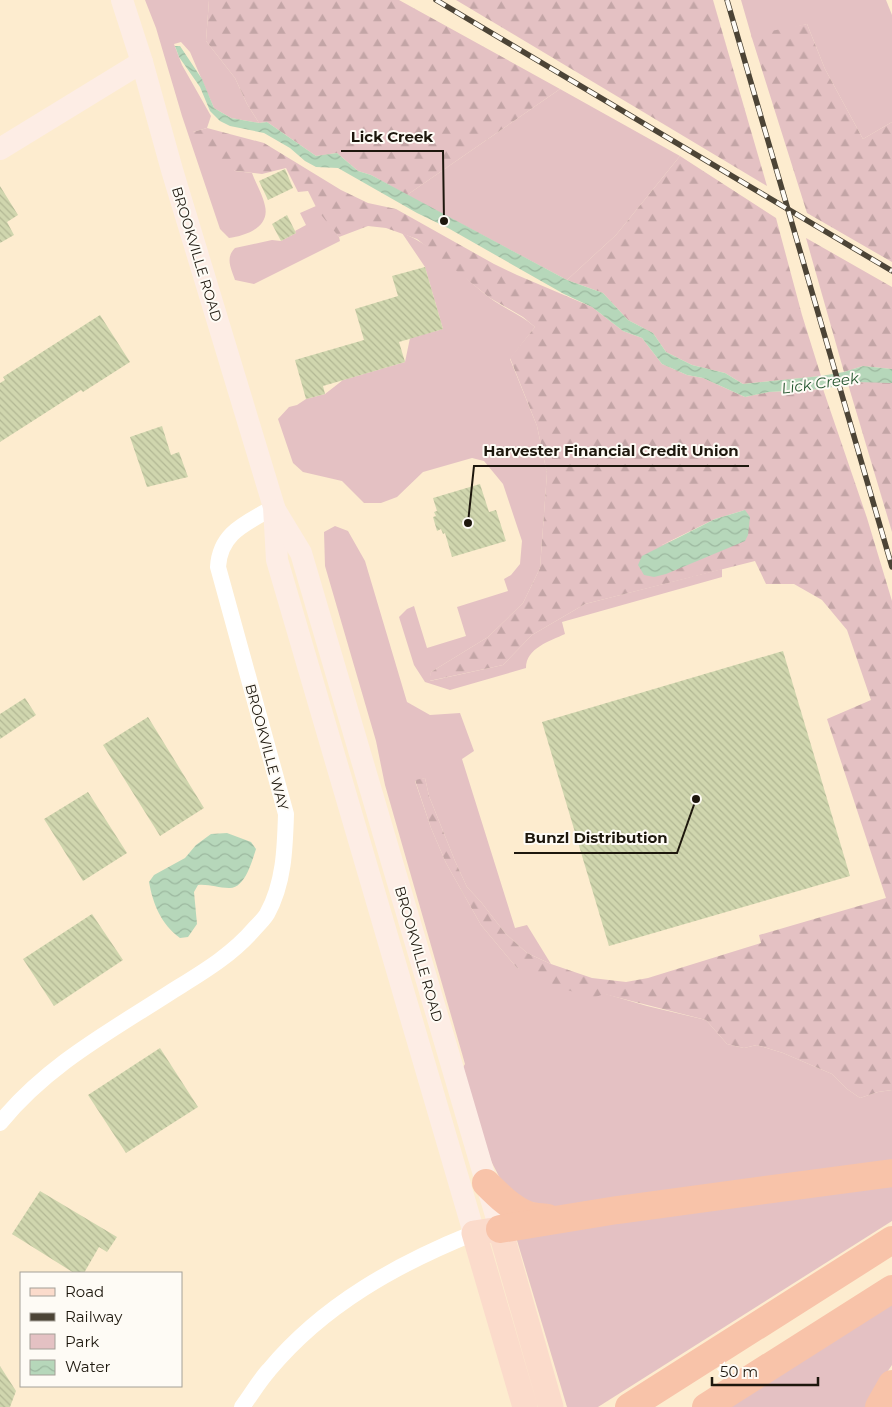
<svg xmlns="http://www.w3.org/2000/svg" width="892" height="1407" viewBox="0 0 892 1407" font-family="Montserrat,sans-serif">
  <defs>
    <pattern id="forest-firs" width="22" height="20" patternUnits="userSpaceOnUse" patternTransform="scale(1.25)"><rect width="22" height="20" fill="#e4c1c3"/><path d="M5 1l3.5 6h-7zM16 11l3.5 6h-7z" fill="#c3a5a6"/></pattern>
    <pattern id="water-waves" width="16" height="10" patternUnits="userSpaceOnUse" patternTransform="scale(1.25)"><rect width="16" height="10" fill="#b6d7ba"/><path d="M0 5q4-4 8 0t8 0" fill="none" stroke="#9cb89f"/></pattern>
    <pattern id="building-back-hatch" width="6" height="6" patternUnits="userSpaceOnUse" patternTransform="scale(1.25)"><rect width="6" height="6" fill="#d0d6ae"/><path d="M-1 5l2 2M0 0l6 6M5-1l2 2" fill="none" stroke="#b2b794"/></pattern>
  </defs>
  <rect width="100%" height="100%" fill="#fdeccf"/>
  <g fill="#e4c1c3">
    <path d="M145,0H209L206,41L235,78L247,104L259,123L231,118L214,108L190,52L181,42L174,44L182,65L211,116L207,128L193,132L235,171L252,173C256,184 263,195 265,206C270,227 246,236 229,238L220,229L182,116L156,28Z"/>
    <path d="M741,0H886L892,15V122L863,139L825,69L807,24L752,38Z"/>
    <path d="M560,89L680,156L616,235L567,280L407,195Z"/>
    <path d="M316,206L339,237L340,241L254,284L235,280C231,268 225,258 235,248L272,240L281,241L296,233L295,231L306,225L300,213Z"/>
    <path d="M402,233C436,246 461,276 490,298C505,309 521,315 535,327L510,359L537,426L547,473L540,568L523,603L488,637L431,672L430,681L503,665L532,635L585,604L722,569V577L562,622L565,634C550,641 526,648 526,668L450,690L425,682L414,665L399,617L407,609L414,606L427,648L466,636L457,607L508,591L504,579L511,575L520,564L522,541L503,484L484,461L472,458L423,472L397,497L381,503H364L342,481L303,472L293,463L278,419L289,407L297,405L306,399L325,394L343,380L405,362L410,338L443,329L425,267Z"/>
    <path d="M335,526L348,531L365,561L407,702L430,715L460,713L474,751L462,759L515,928L527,925L551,964L527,953L505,933L481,902L467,887L455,861L429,796L425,778L415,781L431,828L446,863L481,925L517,968L647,1006L706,1020L727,1044L744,1048L757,1045L783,1053L832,1074L847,1089L860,1098L878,1092L892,1090V1164L556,1209L521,1199L503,1184L491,1161L462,1069L465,1064L385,785L376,741L325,566L324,532Z"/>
    <path d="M892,1176V1221L598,1407H567L516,1237Z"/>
    <path d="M892,1302V1365L874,1391L866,1407H730Z"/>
  </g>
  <g fill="url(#forest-firs)" fill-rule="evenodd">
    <path d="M209,0H399L560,89L407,195L371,175L358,171L337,153L316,156L267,122L259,123L247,104L235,78L206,41Z"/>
    <path d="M456,0H713L767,186Z"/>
    <path d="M807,24L825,69L863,139L892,122V262L807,213L751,35Z"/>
    <path d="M207,128L264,143L341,190L368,203L396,209L494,264L517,275L592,307L623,331L642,338L662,364L687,375L703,378L745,397L769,392L823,389L867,518L892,601V1090L878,1092L860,1098L847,1089L832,1074L783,1053L757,1045L744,1048L727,1044L706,1020L604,994L593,998L564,989L517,968L481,925L446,863L431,828L415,780L425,778L429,796L455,861L467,887L481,902L505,933L527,953L551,964L592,978L626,982L648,978L761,943L759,935L886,898L827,719L871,700L847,630L822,600L794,584H766L755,561L585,604L532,635L503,665L429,681L431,672L488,637L523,603L540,568L547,473L537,426L510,358L535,327L523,317L490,298L417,239L386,228L368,226L339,237L318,211L308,191L298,192L286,168L262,174L235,171L197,148L193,132ZM745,510L662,545L715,519Z"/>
    <path d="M680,156L776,218L802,315L821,376L743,384L725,373L692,365L666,352L653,333L628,320L603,293L567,280L616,235Z"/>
    <path d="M806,238L892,287V369L863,366L844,372Z"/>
    <path d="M871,381L892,383V532L848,384Z"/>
  </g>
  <g fill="url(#water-waves)">
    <path d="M175,46H180L202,79L214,108L231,118L259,123L267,122L316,156L337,153L358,171L371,175L567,280L603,293L628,320L653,333L666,352L692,365L725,373L743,384L821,376L844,372L863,366L892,369V383L857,382L823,389L769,392L745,397L703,378L687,375L662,364L642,338L623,331L592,307L564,294L448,228L417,213L338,168L316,167L305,161L290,148L264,133L230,126L220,121L210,111L200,87L179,57Z"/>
    <path d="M745,510L750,517L748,535L745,541L666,574L654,577L644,575L638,565L642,556L715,519Z"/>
    <path d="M227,833L251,842L256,849C252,861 245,889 229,888C218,888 209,884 198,885L194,892L197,924L188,937L180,938C161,924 153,904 149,882L154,875L185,858L196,845L211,834Z"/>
  </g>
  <g fill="url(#building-back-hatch)">
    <path d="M285,169L293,188L268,200L259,181Z"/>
    <path d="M0,186L18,215L7,222L14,235L0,243Z"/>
    <path d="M287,215L296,233L281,241L272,224Z"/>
    <path d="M425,267L443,329L399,342L405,362L323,386L325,394L306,399L295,360L364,340L355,309L398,296L392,276Z"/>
    <path d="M100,315L130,362L83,392L81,390L0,442V383L5,380L3,377Z"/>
    <path d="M162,426L171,455L179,452L188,477L147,487L130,437Z"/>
    <path d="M480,484L489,512L496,510L506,541L452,557L445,533L443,534L441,529L437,531L433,517L436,516L434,512L437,511L433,498Z"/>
    <path d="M783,651L850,876L609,946L542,722Z"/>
    <path d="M25,698L36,715L0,739V714Z"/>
    <path d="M148,717L204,808L160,836L103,745Z"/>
    <path d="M88,792L127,853L83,881L44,819Z"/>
    <path d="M92,914L123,960L54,1006L23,959Z"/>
    <path d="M160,1048L198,1107L126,1153L88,1095Z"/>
    <path d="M40,1191L117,1237L107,1252L99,1247L84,1273H74L12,1234Z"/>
    <path d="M0,1366L16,1391L10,1407H0Z"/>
  </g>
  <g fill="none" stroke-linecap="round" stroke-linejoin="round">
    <g stroke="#fff" stroke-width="16">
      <path d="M0,1123C48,1064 111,1031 174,990C203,972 232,955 255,928C259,924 264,919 267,914C284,884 285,848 286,814L218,567C220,532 247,523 274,507"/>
      <path d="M242,1407C251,1395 259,1381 269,1370C323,1305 397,1264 474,1233"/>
    </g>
    <g stroke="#fdede5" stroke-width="22">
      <path d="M122,0L142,62L172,170L274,507L277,560L474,1233"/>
      <path d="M0,149L142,62"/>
      <path d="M275,510L301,553L500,1229"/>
    </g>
    <path stroke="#fbdbcb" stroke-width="25" d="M525,1407L474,1233L500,1229L551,1407"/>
    <g stroke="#f8c3a9" stroke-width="28">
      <path d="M486,1183C498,1195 512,1209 528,1215C534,1217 542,1217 548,1218"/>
      <path d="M500,1229L617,1210L892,1173"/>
      <path d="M629,1407L892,1240"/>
      <path d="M706,1407L892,1289"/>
      <path d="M879,1407L892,1384"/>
    </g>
    <defs>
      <g id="rail">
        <path d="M436,0L892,271"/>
        <path d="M727,0L892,567"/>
      </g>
    </defs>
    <use href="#rail" stroke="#4c4436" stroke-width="5.5"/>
    <use href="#rail" stroke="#fefbf5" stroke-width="4" stroke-dasharray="11" stroke-linecap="butt"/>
  </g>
  <g text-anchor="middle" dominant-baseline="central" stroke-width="4" stroke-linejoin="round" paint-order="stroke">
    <g font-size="14" fill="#1d170d" stroke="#fefbf5">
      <text transform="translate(197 254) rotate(73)">BROOKVILLE ROAD</text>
      <text transform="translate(267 747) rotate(75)">BROOKVILLE WAY</text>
      <text transform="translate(419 954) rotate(74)">BROOKVILLE ROAD</text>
    </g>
    <g font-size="15" font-style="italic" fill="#25562f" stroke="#fefbf5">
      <text transform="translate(820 383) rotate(-8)">Lick Creek</text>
    </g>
  </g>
  <path fill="none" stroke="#1d170d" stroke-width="2" d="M444 221L443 151H341M468 523L474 466H749M696 799L677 853H514"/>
  <g fill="#1d170d" stroke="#fefbf5" stroke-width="2">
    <circle cx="444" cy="221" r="5"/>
    <circle cx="468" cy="523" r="5"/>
    <circle cx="696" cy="799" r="5"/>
  </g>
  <g font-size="15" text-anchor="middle" font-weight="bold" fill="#1d170d" stroke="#fefbf5" stroke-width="4" stroke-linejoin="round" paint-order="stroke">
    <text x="392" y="142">Lick Creek</text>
    <text x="611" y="456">Harvester Financial Credit Union</text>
    <text x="596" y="843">Bunzl Distribution</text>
  </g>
  <rect x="20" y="1272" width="162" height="115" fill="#fefbf5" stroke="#a4a098"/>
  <rect x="30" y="1288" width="25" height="8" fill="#fbdbcb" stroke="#a4a098"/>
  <text x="65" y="1297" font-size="15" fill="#1d170d">Road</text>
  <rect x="30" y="1313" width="25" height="8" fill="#4c4436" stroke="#a4a098"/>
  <text x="65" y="1322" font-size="15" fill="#1d170d">Railway</text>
  <rect x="30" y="1334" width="25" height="15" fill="#e4c1c3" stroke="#a4a098"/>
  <text x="65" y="1347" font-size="15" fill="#1d170d">Park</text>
  <rect x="30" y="1360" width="25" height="15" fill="url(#water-waves)" stroke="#a4a098"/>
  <text x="65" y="1372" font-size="15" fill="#1d170d">Water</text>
  <path d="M712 1377v8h106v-8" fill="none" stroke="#1d170d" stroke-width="2.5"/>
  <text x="720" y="1377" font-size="15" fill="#1d170d" stroke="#fefbf5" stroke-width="4" paint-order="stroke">50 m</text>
</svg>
